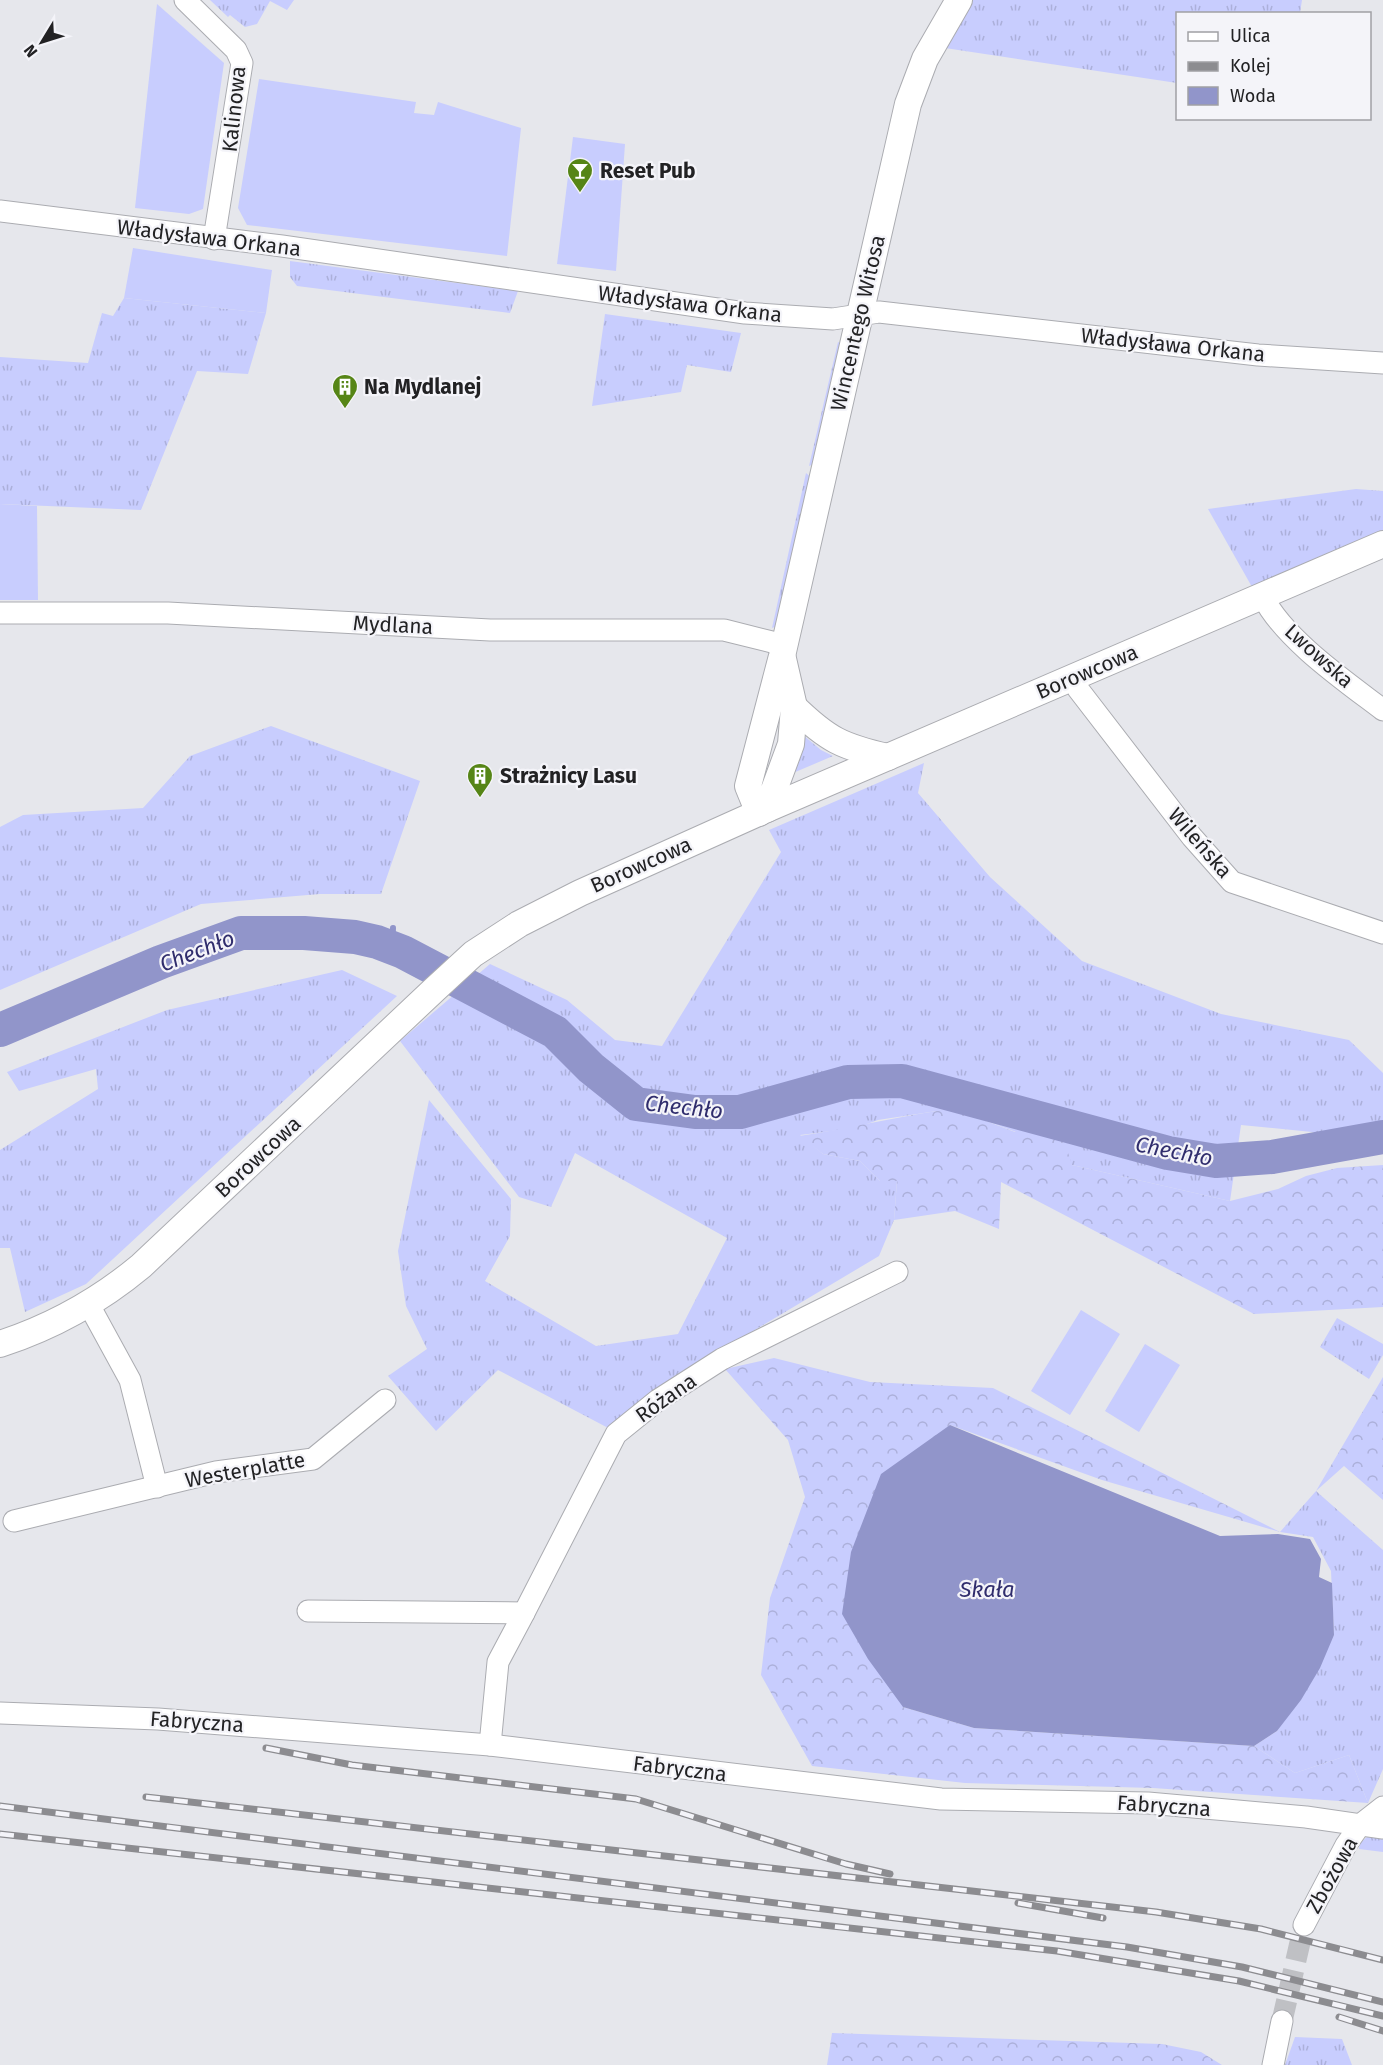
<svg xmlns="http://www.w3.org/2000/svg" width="1383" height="2065" viewBox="0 0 1383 2065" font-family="'Fira Sans',sans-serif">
  <defs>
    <pattern id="grass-tufts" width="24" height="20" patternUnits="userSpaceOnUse" patternTransform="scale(1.5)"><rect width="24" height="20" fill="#c8cdfe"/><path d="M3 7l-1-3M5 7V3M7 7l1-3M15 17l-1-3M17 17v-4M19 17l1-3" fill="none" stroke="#acb0da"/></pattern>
    <pattern id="forest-crowns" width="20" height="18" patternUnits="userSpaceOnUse" patternTransform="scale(1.5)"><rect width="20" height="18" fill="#c8cdfe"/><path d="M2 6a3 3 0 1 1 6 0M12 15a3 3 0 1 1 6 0" fill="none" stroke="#acb0da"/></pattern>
  </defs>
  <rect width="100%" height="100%" fill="#e6e7ec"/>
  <g fill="url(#grass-tufts)">
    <path d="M210,0H294L287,10L270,1L257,24L245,27L230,15L228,17Z"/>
    <path d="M970,0H1302L1300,13H1295L1178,14L1177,83L945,48Z"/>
    <path d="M290,261L518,291L510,313L297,286L290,277Z"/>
    <path d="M124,298L266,313L248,374L197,371L141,510L0,504V357L88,363L102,313L113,316Z"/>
    <path d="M605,314L741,333L731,372L687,365L681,392L592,406Z"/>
    <path d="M838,342L840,343L816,463L809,466Z"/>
    <path d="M806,473L813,479L777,626L772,628Z"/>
    <path d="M1356,489L1383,491V534L1252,587L1208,509Z"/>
    <path d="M271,726L420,781L381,894H320L201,904L0,990V827L23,815L143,808L190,756Z"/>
    <path d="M797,730L821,750L833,756L786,776Z"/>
    <path d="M924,763L918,793L990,877L1082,961L1221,1014L1349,1040L1383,1073V1126L1332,1134L1241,1125L1230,1201L1072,1165L1016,1132L960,1111H937L878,1120L856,1128L800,1135L823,1154L860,1161L880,1181H897L894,1220L879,1256L708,1358L612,1430L498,1370L436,1431L388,1376L427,1349L406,1306L398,1251L429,1100L511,1199L510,1236L485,1281L596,1346L678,1334L727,1238L575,1153L551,1207L519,1197L400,1041L490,964L567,1000L615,1040L662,1046L781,852L769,830Z"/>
    <path d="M342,970L397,996L86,1284L25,1312L10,1248H0V1150L98,1089L96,1069L19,1091L7,1072L167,1010Z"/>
    <path d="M1337,1318L1383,1344V1355L1369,1379L1320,1347Z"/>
    <path d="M1316,1491L1383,1550V1769L1368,1803L1349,1755L1295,1773L1254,1746L1277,1731L1334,1635L1331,1571L1313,1537L1280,1532Z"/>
    <path d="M1367,1837L1383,1838V1852L1359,1849L1360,1843Z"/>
    <path d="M1295,2037L1342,2039L1352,2065H1285Z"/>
  </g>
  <g fill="url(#forest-crowns)">
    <path d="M937,1111H960L1015,1132L1027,1123L1060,1128L1072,1165L1230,1201L1278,1189L1306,1176L1337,1168L1383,1165V1307L1254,1314L1001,1182L999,1229L955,1211L894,1220L897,1181H880L860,1161L823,1154L799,1136C846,1129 890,1118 937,1111Z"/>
    <path d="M774,1358L870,1382L993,1388L1280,1532L1102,1480L950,1425L903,1707L974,1728L1254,1746L1295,1773L1349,1755L1368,1803L1153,1788L965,1783L812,1766L761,1675L770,1598L805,1497L788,1440L725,1369Z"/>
    <path d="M1383,1377V1500L1344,1466L1316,1491Z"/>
    <path d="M832,2033L1162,2044L1201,2052L1222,2065H827Z"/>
  </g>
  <g fill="#c8cdfe">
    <path d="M157,4L224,63L203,209L189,214L135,208Z"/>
    <path d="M259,79L416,102L414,113L434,115L438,102L521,128L507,256L247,225L238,208Z"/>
    <path d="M573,137L625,144L616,271L557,264Z"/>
    <path d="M133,248L272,270L266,313L124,298Z"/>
    <path d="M0,504L37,506L38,600H0Z"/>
    <path d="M1081,1310L1120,1334L1070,1415L1031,1391Z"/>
    <path d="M1145,1344L1180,1365L1139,1432L1105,1411Z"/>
  </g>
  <path fill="#9195ca" d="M950,1425L1220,1536L1278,1534L1310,1539L1321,1559L1319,1577L1332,1583L1334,1635L1320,1668L1301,1700L1277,1731L1254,1746L974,1728L903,1707L868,1659L842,1614L851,1552L881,1474Z"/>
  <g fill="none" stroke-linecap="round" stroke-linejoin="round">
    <path stroke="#9195ca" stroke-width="6" d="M392,947L393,928"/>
    <path stroke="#9195ca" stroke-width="34" d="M0,1030L161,962L241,933H304L355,937L377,942L403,952L555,1032L591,1068L636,1104L695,1112H740L848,1082L902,1081L1168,1153L1216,1161L1272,1157L1383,1137"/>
    <path stroke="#bfc0c4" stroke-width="21" stroke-dasharray="21 10" stroke-linecap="butt" d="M1282,2021L1304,1925"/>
    <defs>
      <g id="minor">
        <path d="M185,0L236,50L242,63L214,239"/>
        <path d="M0,211L282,246L745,313L833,319L879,312L1258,355L1383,363"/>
        <path d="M1263,597C1284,639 1345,681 1383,710"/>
        <path d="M0,613H168L490,630H724L784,645"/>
        <path d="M1073,677L1078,689L1192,837L1232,882L1383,933"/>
        <path d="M89,1305L130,1380L157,1487"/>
        <path d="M14,1521L216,1472L313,1459L385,1400"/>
        <path d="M308,1611L524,1613L498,1662L490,1745"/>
        <path d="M524,1613L616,1434L658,1400L722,1359L897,1272"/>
        <path d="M0,1713L158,1719L490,1745L941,1799L1148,1803L1306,1817L1383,1828"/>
        <path d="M1304,1925L1346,1845L1360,1825L1383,1807"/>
        <path d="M1273,2065L1282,2021"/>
      </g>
      <g id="tertiary">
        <path d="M794,707C827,739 842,747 888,757"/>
        <path d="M767,809L791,744L794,707L783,659"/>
        <path d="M759,813L748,786L782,656L908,104L925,59L959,0"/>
        <path d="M0,1344C52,1327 99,1301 141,1266L435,989L473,954L519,924L580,893L767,809L1383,544"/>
      </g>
    </defs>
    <use href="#minor" stroke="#abacb1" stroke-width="23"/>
    <use href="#tertiary" stroke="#abacb1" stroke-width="28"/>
    <use href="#minor" stroke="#fff" stroke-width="21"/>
    <use href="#tertiary" stroke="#fff" stroke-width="26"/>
    <defs>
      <g id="rail">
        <path d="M266,1748L352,1765L636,1799L846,1864L890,1874"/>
        <path d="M146,1797L1156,1912L1261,1929L1383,1960"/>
        <path d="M0,1806L1127,1947L1242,1967L1383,2002"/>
        <path d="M0,1834L1057,1951L1239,1981L1383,2016"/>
        <path d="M1018,1903L1103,1918"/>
        <path d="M1339,2017L1383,2031"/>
      </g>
    </defs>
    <use href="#rail" stroke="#8c8c90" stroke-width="7"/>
    <use href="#rail" stroke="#f4f4f9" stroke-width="4.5" stroke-dasharray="14" stroke-linecap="butt"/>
  </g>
  <defs>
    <symbol id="bar-pin" viewBox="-11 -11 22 30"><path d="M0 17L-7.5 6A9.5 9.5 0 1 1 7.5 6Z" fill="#568516" stroke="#f4f4f9"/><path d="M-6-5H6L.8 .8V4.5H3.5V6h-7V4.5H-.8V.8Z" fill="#fff"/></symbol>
    <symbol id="building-pin" viewBox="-11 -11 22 30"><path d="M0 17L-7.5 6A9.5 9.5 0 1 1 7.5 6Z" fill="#568516" stroke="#f4f4f9"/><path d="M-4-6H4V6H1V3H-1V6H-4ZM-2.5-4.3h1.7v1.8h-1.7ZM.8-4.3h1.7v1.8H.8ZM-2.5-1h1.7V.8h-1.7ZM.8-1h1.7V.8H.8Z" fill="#fff"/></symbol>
  </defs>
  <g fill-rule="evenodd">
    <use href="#bar-pin" x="565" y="156" width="30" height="40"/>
    <use href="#building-pin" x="330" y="372" width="30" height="40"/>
    <use href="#building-pin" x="465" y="761" width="30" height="40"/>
  </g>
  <g text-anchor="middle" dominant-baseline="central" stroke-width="4.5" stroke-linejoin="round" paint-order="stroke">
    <g font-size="21" fill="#222224" stroke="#f4f4f9">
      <text transform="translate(234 109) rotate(-84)">Kalinowa</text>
      <text transform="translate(209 238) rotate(7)">Władysława Orkana</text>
      <text transform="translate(690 304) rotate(7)">Władysława Orkana</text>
      <text transform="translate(858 323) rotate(-77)">Wincentego Witosa</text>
      <text transform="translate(1173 345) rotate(6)">Władysława Orkana</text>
      <text transform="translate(393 625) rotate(3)">Mydlana</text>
      <text transform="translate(1319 656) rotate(42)">Lwowska</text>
      <text transform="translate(1087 672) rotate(-23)">Borowcowa</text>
      <text transform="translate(1200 843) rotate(49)">Wileńska</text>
      <text transform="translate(641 865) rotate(-24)">Borowcowa</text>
      <text transform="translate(258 1157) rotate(-43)">Borowcowa</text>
      <text transform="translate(666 1398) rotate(-35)">Różana</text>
      <text transform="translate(245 1470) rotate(-10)">Westerplatte</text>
      <text transform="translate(197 1722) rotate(4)">Fabryczna</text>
      <text transform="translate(680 1769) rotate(7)">Fabryczna</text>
      <text transform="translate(1164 1806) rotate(4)">Fabryczna</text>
      <text transform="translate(1332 1875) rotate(-61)">Zbożowa</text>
    </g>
    <g font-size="21" font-weight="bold" fill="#222224" stroke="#f4f4f9" text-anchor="start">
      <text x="600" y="171">Reset Pub</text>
      <text x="364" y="387">Na Mydlanej</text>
      <text x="500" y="776">Strażnicy Lasu</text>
    </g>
    <g font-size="22" font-style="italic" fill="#302d6d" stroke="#f4f4f9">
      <text transform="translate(197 951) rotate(-21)">Chechło</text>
      <text transform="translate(684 1107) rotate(6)">Chechło</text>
      <text transform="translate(1174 1151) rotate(11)">Chechło</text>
      <text x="987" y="1589">Skała</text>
    </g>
  </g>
  <rect x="1176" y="12" width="195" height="108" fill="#f4f4f9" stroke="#a0a0a4" stroke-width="1.5"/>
  <rect x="1188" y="32" width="30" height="9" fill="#ffffff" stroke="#a0a0a4" stroke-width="1.5"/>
  <text x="1230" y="42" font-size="18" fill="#222224">Ulica</text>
  <rect x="1188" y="62" width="30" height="9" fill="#8c8c90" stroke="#a0a0a4" stroke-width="1.5"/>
  <text x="1230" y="72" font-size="18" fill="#222224">Kolej</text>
  <rect x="1188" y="87" width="30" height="18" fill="#9195ca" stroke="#a0a0a4" stroke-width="1.5"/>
  <text x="1230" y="102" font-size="18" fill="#222224">Woda</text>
  <g transform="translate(42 42) rotate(232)" stroke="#f4f4f9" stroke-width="4.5" paint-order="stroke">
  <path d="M0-4.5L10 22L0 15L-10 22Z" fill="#222224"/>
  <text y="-9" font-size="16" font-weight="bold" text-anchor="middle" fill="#222224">N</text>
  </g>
</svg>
